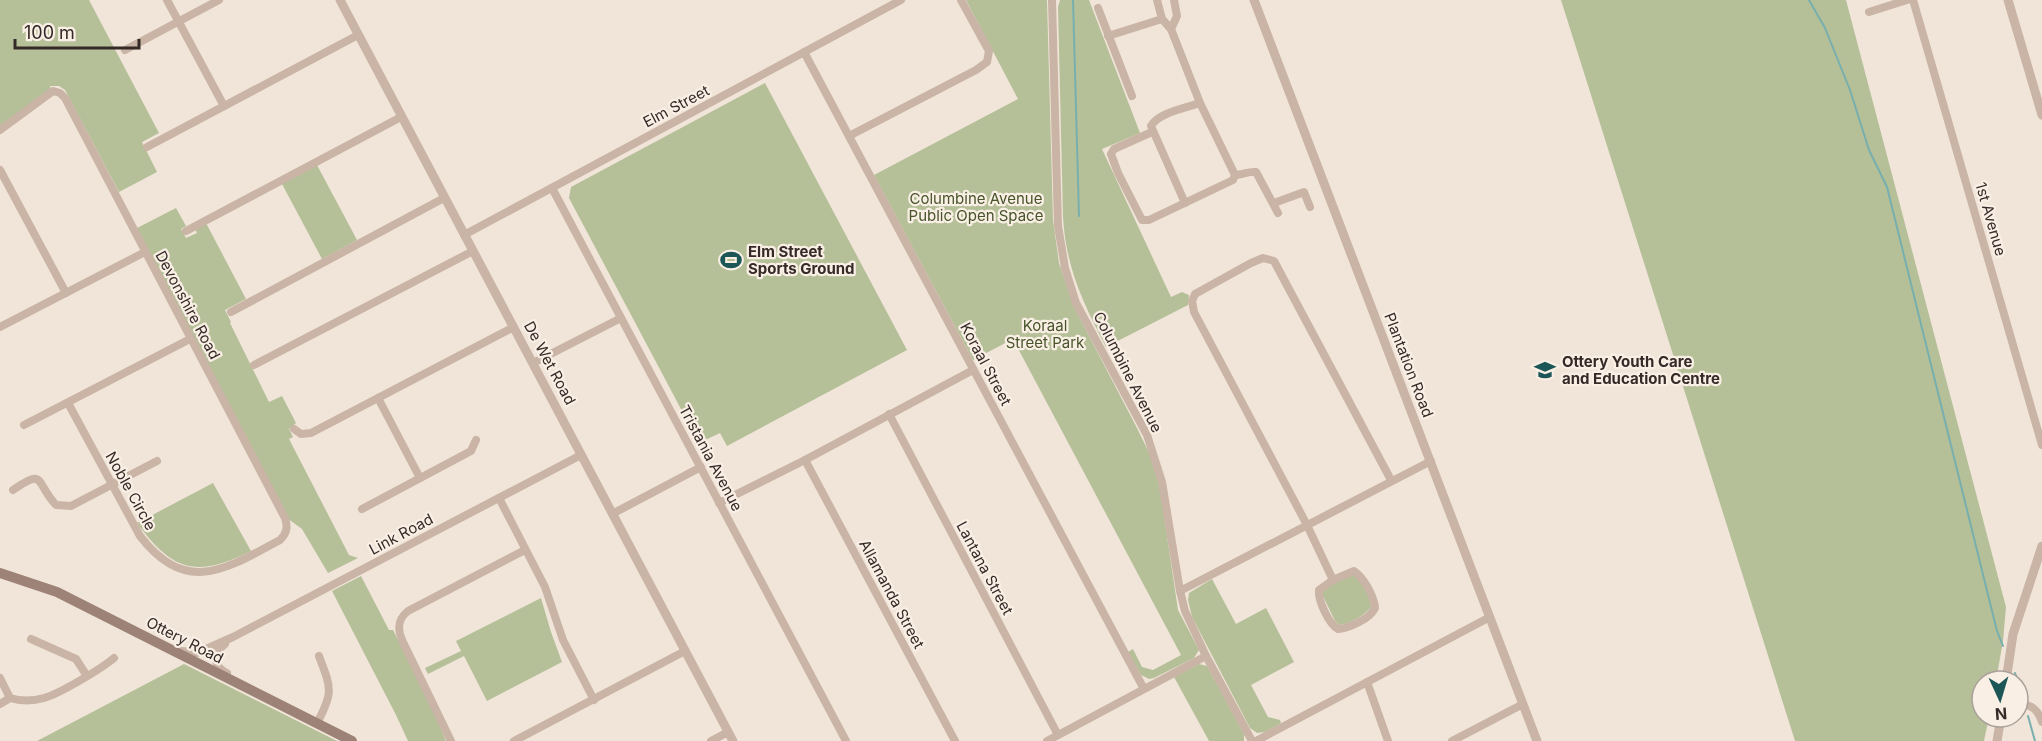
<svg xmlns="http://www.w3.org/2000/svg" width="2042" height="741" viewBox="0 0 2042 741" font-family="Inter,sans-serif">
  <rect width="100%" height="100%" fill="#f1e5d9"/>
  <g fill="#b5c099">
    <path d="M0,0H89L159,133L142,142L157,172L119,192L65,90L59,86H50L52,92L0,132Z"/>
    <path d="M966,0H1047L1053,220L1059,263L1075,309L1137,428L1151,457L1160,489L1178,610L1199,650L1194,658L1154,678L1149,679L1141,675L1128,652L1133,649L1142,667L1153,670L1181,655L1013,339L973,360L874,175L1018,99Z"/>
    <path d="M1060,0H1089L1140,133L1102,149L1171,297L1182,292L1189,295L1188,305L1106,347C1083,303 1066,268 1063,217L1058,7Z"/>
    <path d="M1561,0H1846L2006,607L2003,641L1996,681H1982V717H1989L1984,741H1795Z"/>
    <path d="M765,83L907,350L727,446L720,433L699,443L569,198L571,187Z"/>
    <path d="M317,165L357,240L322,259L282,184Z"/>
    <path d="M176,208L186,226L181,229L186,238L197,233L195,229L206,223L246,299L225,310L231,322L230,323L269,402L282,396L296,423L289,429L293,437L289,439L349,555L358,558L328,573L302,529L287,518L137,228Z"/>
    <path d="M213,483L251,551C196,578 173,572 137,523Z"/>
    <path d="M1354,575C1363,582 1370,596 1371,607C1365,615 1350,624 1339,625L1335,621L1322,594L1323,590L1348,576Z"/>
    <path d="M361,576L389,630H393L431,705L446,741H408L396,715L332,591Z"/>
    <path d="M1212,579L1236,624L1266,608L1294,662L1251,685L1268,717L1280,720L1281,723L1265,732L1257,733L1250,728L1192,617L1188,600L1189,593Z"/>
    <path d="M541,598L551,632L562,662L487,701L464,656L428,674L425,668L461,651L456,641Z"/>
    <path d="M184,664L337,741H37Z"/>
    <path d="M1199,664L1207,666L1244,734V741H1209L1174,677Z"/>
  </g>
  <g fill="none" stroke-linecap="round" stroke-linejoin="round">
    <g stroke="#78afae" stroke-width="2">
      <path d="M1073,0L1079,216"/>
      <path d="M1809,0L1825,28L1850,90L1869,150L1887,187L1997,631L2003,646"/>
      <path d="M2015,673L2022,691"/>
      <path d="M2028,716L2035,741"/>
    </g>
    <g stroke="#c9b4a5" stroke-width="8">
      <path d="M167,0L224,106"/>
      <path d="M1052,0L1058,226L1065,268L1076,303L1147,435L1162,482L1180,591L1185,611L1206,656L1252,741"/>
      <path d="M1913,0L2042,445"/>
      <path d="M1098,8L1132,96"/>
      <path d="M1869,12L1907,0"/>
      <path d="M1171,29L1177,16L1174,0"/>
      <path d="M1108,36L1162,19"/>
      <path d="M125,50L219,0"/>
      <path d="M804,52L1144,689"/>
      <path d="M0,130L53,91L60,93L65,98L285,518C288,527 287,533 280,540C226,569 186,596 140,536L68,403"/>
      <path d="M1152,132L1114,149L1111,154L1118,173L1142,220H1149L1233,180L1235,175L1200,103L1171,29L1162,19L1157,0"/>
      <path d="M849,136L976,70L987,62L989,51L961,0"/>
      <path d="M147,147L358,35"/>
      <path d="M0,170L66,293"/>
      <path d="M1235,175C1242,175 1249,171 1256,172L1278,213"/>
      <path d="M552,188L846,741"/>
      <path d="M1185,203L1151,126C1158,113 1185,108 1200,103"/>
      <path d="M1274,203L1304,192L1310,207"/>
      <path d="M186,231L401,117"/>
      <path d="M464,235L901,0"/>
      <path d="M231,312L444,198"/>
      <path d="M0,327L145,252"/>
      <path d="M533,363L621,318"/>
      <path d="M254,365L473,251"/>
      <path d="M378,398L420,478"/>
      <path d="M889,414L1058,735"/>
      <path d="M24,425L190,339"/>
      <path d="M294,429L301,434L311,433L514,327"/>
      <path d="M805,460L955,741"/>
      <path d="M13,490C46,467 35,483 56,505L71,506L157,461"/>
      <path d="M499,498L545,587L563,640L594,700"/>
      <path d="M719,503L805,460L973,370"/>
      <path d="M362,509L471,451L476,440"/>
      <path d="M612,514L701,467"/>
      <path d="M1354,571C1364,578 1374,596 1375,608C1370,619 1349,628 1338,629C1329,624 1318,601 1319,590L1333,580Z"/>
      <path d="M1333,580L1307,525L1194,312L1192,301L1195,294L1251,263L1263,258L1274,261L1391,480"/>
      <path d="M1180,591L1431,461"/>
      <path d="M31,639L76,659L87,676"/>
      <path d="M225,644L216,652C215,663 217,668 227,673"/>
      <path d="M182,651L197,653L233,637L581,455"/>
      <path d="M0,678L10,698L0,704"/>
      <path d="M1367,682L1388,741"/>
      <path d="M10,698C20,701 33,701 44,698C59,694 101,669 114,658"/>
      <path d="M2018,704C2032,704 2038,710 2042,722"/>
      <path d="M317,723C334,692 331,688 319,656"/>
      <path d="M451,741L402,640C397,628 398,619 408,611L525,550"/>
      <path d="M514,741L685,651"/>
      <path d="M711,741L728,732"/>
      <path d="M1047,741L1206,656"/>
      <path d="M1256,741L1490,617"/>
      <path d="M1452,741L1523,704"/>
    </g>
    <g stroke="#c9b4a5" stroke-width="9">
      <path d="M340,0L733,741"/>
      <path d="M1254,0L1537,741"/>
      <path d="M2008,0L2042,115"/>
      <path d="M2006,681L2013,634L2042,546"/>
      <path d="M1997,741L2001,717"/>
    </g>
    <path stroke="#9d8377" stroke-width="10" d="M0,573L57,592L352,741"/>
  </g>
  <defs>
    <symbol id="stadium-bare" viewBox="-9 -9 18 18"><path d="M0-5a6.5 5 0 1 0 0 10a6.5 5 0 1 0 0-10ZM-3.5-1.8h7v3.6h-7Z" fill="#1c5657" stroke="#f9efe5" stroke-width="2.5" paint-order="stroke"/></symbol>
    <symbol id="school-bare" viewBox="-9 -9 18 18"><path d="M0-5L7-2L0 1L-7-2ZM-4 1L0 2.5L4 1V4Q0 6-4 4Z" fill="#1c5657" stroke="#f9efe5" stroke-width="2.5" paint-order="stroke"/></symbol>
  </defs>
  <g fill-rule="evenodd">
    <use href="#stadium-bare" x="716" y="245" width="30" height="30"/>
    <use href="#school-bare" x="1530" y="355" width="30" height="30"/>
  </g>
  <g text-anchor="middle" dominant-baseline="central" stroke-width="4.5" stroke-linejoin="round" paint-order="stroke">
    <g font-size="15" fill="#352a27" stroke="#f9efe5">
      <text transform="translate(676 106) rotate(-28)">Elm Street</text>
      <text transform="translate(1991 219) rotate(74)">1st Avenue</text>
      <text transform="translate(188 305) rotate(62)">Devonshire Road</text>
      <text transform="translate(550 363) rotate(62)">De Wet Road</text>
      <text transform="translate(986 364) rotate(62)">Koraal Street</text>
      <text transform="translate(1409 365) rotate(69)">Plantation Road</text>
      <text transform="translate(1128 372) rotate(63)">Columbine Avenue</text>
      <text transform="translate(711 458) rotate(62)">Tristania Avenue</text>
      <text transform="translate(131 491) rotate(61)">Noble Circle</text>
      <text transform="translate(401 534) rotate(-28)">Link Road</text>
      <text transform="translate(985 568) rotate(62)">Lantana Street</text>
      <text transform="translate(892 594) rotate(62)">Allamanda Street</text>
      <text transform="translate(185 640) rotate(27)">Ottery Road</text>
    </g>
    <g font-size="15" fill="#47542a" stroke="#f9efe5">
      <text x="976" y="198">Columbine Avenue<tspan x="976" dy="17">Public Open Space</tspan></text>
      <text x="1045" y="325">Koraal<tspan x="1045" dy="17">Street Park</tspan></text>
    </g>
    <g font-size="15" font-weight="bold" fill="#352a27" stroke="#f9efe5" text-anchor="start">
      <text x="748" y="251">Elm Street<tspan x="748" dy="17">Sports Ground</tspan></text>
      <text x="1562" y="361">Ottery Youth Care<tspan x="1562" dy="17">and Education Centre</tspan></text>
    </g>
  </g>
  <g transform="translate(2000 699) rotate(176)"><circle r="28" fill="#f9efe5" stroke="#aba099" stroke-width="1.5"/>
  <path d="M0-4.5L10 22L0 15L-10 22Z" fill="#1c5657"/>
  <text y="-9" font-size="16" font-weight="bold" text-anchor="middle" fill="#352a27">N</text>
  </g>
  <path d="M15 39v9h124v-9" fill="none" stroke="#352a27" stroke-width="3"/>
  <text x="24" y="39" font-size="18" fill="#352a27" stroke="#f9efe5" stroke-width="4.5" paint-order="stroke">100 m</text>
</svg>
